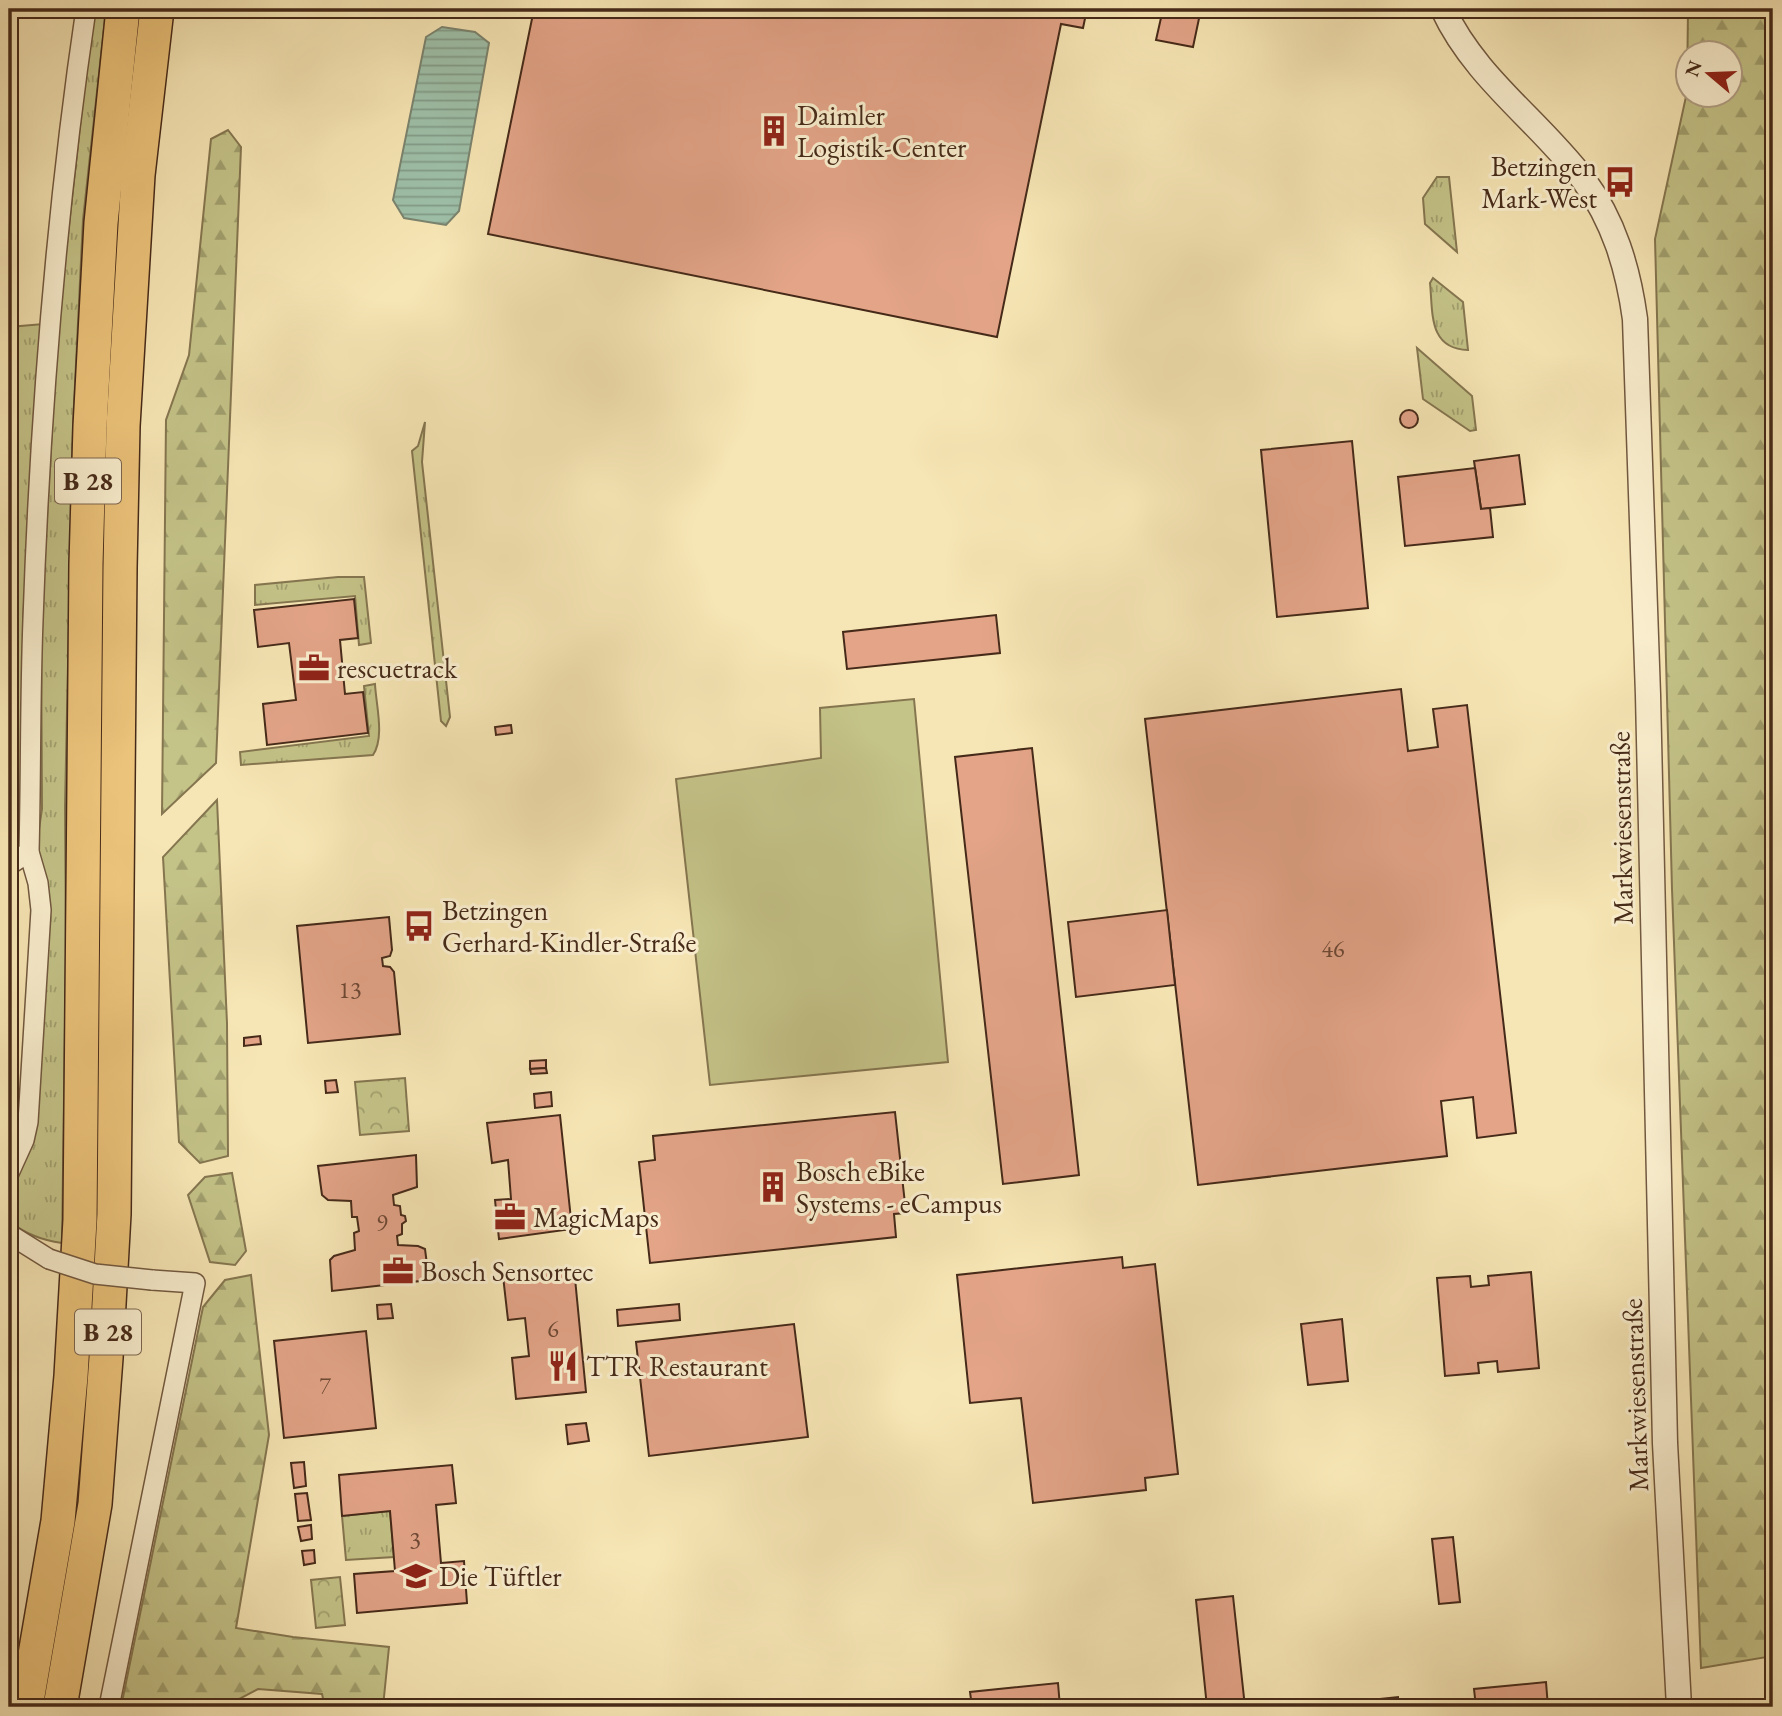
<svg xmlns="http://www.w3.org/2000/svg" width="1782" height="1716" viewBox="0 0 1782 1716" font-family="'EB Garamond',serif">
  <defs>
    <pattern id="grass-tufts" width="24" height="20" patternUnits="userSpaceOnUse" patternTransform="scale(1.75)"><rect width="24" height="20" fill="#c4c388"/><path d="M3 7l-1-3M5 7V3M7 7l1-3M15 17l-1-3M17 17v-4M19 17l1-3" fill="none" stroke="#a19f6e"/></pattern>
    <pattern id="forest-firs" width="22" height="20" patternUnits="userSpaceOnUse" patternTransform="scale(1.75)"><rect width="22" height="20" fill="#c4c388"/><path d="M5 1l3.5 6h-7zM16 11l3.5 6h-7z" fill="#a19f6e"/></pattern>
    <pattern id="park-crowns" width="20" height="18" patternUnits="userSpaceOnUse" patternTransform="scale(1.75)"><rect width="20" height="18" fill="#c4c388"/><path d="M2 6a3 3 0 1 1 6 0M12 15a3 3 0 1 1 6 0" fill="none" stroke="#a19f6e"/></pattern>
    <pattern id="water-rules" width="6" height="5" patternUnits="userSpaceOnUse" patternTransform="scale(1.75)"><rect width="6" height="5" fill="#9ec0a9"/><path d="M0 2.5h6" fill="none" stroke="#839c89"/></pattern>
  </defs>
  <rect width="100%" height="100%" fill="#f7e6b5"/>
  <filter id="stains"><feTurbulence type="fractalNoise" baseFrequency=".00286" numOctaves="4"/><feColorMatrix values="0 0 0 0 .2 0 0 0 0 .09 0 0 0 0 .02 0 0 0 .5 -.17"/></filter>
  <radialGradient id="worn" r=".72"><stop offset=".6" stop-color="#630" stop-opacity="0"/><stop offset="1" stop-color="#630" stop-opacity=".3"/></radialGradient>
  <g fill="url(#grass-tufts)" stroke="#857650" stroke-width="2">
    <path d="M93,9H106L83,220L73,425L65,807L66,954L62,1243C41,1240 26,1234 9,1221V1186L24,1161L36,849L42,809L41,620L58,324Z"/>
    <path d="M1437,177H1449L1457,252L1425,224L1423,198Z"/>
    <path d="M1433,278L1463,302L1468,350C1428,349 1433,312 1430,283Z"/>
    <path d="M43,324L23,620L25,822L14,851L9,855V327Z"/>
    <path d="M1417,348L1472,396L1476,430L1470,431L1423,399Z"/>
    <path d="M425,422L422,462L450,717L446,726L441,721L412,451L418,446Z"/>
    <path d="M338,577H364L371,643L359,645L355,596L255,605V585Z"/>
    <path d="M375,684C376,705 385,737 373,755L241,765L240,752L369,736L364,686Z"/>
    <path d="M390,1511L394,1557L346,1560L342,1516Z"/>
  </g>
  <g fill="url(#forest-firs)" stroke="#857650" stroke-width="2" fill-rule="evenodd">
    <path d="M1688,9H1773V1656L1701,1668L1672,889L1655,239L1687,92ZM1688,52H1730V94H1688Z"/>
    <path d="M228,130L241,147L216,763L162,814L166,420L189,355L211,139Z"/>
    <path d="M217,800L227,1023L228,1156L200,1163L179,1142L163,857Z"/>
    <path d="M232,1173L246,1251L235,1265L210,1262L188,1195L205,1177Z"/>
    <path d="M251,1275L269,1435L236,1628L293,1637L389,1647L383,1707H325L322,1694L258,1689L224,1707H121L203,1307L225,1280Z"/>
  </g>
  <g fill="url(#park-crowns)" stroke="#857650" stroke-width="2">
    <path d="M405,1078L409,1131L360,1135L355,1082Z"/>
    <path d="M340,1577L345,1625L316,1628L311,1580Z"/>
  </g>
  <path fill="#c4c388" stroke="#857650" stroke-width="2" d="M914,699L948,1062L710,1085L676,779L821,758L820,708Z"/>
  <path fill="url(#water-rules)" stroke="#7b846f" stroke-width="2" d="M442,27L475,32L489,43L459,211L446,225L404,218L393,200L426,37Z"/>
  <g fill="#e3a488" stroke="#462a19" stroke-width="2">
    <path d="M534,9H1087L1083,28L1061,24L997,337L488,234Z"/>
    <path d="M1163,9H1201L1193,47L1156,40Z"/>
    <circle cx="1409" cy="419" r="9"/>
    <path d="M1352,441L1368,608L1277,617L1261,450Z"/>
    <path d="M1519,455L1525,504L1481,509L1474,461Z"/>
    <path d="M1475,468L1481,509L1490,508L1493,537L1405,546L1398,477Z"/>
    <path d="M354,599L358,638L340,640L345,694L363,692L368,733L267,745L263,704L296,700L289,643L258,647L254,610Z"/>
    <path d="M996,615L1000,653L847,669L843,632Z"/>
    <path d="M1401,689L1408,751L1438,747L1433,709L1467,705L1516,1133L1477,1138L1473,1097L1441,1101L1447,1156L1198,1185L1145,719Z"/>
    <path d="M511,725L512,733L496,735L495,727Z"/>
    <path d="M1032,748L1079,1175L1003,1184L955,757Z"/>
    <path d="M1167,910L1175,985L1076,997L1068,922Z"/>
    <path d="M389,917L392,950L390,956L382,958L383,966L390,967L394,972L400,1034L308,1043L297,926Z"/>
    <path d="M260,1036L261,1044L244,1046V1038Z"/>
    <path d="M546,1060V1068L530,1069V1061Z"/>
    <path d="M546,1068L547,1073L531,1074L530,1069Z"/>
    <path d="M336,1080L338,1092L326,1093L325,1081Z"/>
    <path d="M551,1092L552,1106L535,1108L534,1094Z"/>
    <path d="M895,1112L906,1213L894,1214L896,1237L650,1263L639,1162L655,1160L653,1136Z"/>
    <path d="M560,1115L572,1229L499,1239L495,1200L511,1199L508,1160L492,1163L487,1123Z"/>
    <path d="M416,1155L417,1187L393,1195L394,1205L400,1206L401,1215L405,1216L406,1221L402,1224V1234L397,1236L398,1245L418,1246L425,1249L429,1280L332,1291L330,1260L334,1256L355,1250L354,1233L359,1231L357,1217H352L351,1201L328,1200L322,1195L318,1166Z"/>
    <path d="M1122,1257L1123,1268L1155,1264L1178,1474L1145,1478L1146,1490L1033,1503L1021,1398L970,1403L957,1275Z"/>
    <path d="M574,1268L586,1392L516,1399L512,1358L529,1356L525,1318L508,1320L503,1276Z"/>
    <path d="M1531,1272L1539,1368L1498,1372L1497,1361L1478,1363L1479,1373L1445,1376L1437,1278L1470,1276L1471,1287L1489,1285L1488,1276Z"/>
    <path d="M391,1304L393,1318L378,1319L377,1305Z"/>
    <path d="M679,1304L680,1320L618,1326L617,1310Z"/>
    <path d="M1342,1319L1348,1381L1308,1385L1301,1324Z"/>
    <path d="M794,1324L808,1437L649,1456L636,1342Z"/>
    <path d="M366,1331L376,1428L284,1438L274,1341Z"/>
    <path d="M586,1423L589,1441L568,1444L566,1425Z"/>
    <path d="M304,1462L306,1486L294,1488L291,1463Z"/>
    <path d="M452,1465L456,1503L436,1505L441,1563L464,1561L467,1603L357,1613L354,1574L395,1571L390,1511L342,1516L339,1475Z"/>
    <path d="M307,1493L311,1520L298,1521L295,1494Z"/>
    <path d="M311,1525L312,1539L301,1541L298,1527Z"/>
    <path d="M1453,1537L1460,1602L1439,1604L1432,1539Z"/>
    <path d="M314,1550L315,1563L304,1565L302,1551Z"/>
    <path d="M1233,1596L1245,1707H1207L1196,1600Z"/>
    <path d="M1546,1682L1548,1707H1476L1474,1689Z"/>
    <path d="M1058,1683L1060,1707H972L970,1692Z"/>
    <path d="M1398,1697L1399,1707H1303Z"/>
  </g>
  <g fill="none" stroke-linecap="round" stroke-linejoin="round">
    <defs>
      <g id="minor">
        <path d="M9,865L29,852"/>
        <path d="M9,1173L24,1140L28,1122L41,910L38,883L29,852C31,775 30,697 33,620C40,416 56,211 86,9"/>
        <path d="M9,1234L49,1259"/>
        <path d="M109,1707L195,1283L152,1280"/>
      </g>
      <path id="tertiary" d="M1443,9C1475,78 1538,120 1583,179C1614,221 1628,268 1635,319L1648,695L1665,1443L1679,1707"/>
      <g id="trunk">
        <path d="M26,1707L58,1521L71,1376L80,1220L86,564L90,427L101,223L123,9"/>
        <path d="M60,1707L95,1504L106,1358L114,1214L120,568L123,426L138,175L157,9"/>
      </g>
    </defs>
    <use href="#minor" stroke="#725940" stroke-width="22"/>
    <use href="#tertiary" stroke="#725940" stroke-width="27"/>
    <use href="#trunk" stroke="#462a19" stroke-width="36"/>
    <use href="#minor" stroke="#faefcf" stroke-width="19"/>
    <use href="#tertiary" stroke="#faefcf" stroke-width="24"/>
    <use href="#trunk" stroke="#ecc37a" stroke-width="33"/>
    <defs>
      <path id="minor-bridge" d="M49,1259L95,1274L152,1280"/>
    </defs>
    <use href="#minor-bridge" stroke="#725940" stroke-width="22" stroke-linecap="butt"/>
    <use href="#minor-bridge" stroke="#faefcf" stroke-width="19"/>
  </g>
  <defs>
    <symbol id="building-bare" viewBox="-9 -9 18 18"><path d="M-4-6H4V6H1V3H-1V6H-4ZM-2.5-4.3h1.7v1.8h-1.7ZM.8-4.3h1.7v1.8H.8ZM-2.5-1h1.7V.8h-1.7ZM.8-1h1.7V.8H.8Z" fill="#8f2418" stroke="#faefcf" stroke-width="2.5" paint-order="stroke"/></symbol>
    <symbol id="bus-bare" viewBox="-9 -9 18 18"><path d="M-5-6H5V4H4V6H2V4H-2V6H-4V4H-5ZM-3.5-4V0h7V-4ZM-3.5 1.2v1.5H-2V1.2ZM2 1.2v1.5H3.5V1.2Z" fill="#8f2418" stroke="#faefcf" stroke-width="2.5" paint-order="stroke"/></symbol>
    <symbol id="office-bare" viewBox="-9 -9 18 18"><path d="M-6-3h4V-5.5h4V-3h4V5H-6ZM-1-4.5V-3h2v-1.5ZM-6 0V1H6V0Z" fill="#8f2418" stroke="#faefcf" stroke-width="2.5" paint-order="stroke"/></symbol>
    <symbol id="restaurant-bare" viewBox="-9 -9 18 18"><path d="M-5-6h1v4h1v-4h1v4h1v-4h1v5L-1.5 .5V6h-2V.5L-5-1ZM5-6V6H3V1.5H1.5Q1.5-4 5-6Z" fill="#8f2418" stroke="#faefcf" stroke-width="2.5" paint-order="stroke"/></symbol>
    <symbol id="school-bare" viewBox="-9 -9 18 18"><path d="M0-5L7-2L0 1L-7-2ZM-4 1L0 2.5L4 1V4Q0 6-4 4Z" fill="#8f2418" stroke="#faefcf" stroke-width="2.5" paint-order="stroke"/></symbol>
  </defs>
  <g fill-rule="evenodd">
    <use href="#building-bare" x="752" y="109" width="44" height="44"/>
    <use href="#bus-bare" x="1598" y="160" width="44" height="44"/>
    <use href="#office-bare" x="292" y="646" width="44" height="44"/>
    <use href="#bus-bare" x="397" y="904" width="44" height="44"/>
    <use href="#building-bare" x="751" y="1165" width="44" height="44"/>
    <use href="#office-bare" x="488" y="1195" width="44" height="44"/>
    <use href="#office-bare" x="376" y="1249" width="44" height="44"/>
    <use href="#restaurant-bare" x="541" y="1344" width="44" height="44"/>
    <use href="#school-bare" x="394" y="1554" width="44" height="44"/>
  </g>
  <g text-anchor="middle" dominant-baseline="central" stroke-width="6" stroke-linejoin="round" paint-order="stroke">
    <g font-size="24" fill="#6d4835">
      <text x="1333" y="948">46</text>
      <text x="350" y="989">13</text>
      <text x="382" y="1222">9</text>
      <text x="553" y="1328">6</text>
      <text x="325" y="1385">7</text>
      <text x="415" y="1539">3</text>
    </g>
    <g fill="#faefcf" stroke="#7c6550" stroke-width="2">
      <rect x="55" y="458.5" width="66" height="45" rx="5"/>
      <rect x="75" y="1309.5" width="66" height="45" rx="5"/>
    </g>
    <g font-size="26" font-weight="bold" fill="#462a19">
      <text x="88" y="481">B 28</text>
      <text x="108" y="1332">B 28</text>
    </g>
    <g font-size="28" fill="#462a19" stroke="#faefcf" text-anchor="start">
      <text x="797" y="115">Daimler<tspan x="797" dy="32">Logistik-Center</tspan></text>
      <text x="1597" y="166" text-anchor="end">Betzingen<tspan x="1597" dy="32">Mark-West</tspan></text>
      <text x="337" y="668">rescuetrack</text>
      <text x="442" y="910">Betzingen<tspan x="442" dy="32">Gerhard-Kindler-Straße</tspan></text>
      <text x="796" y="1171">Bosch eBike<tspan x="796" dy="32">Systems - eCampus</tspan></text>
      <text x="533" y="1217">MagicMaps</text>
      <text x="421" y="1271">Bosch Sensortec</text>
      <text x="586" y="1366">TTR Restaurant</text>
      <text x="439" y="1576">Die Tüftler</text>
    </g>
    <g font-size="28" fill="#462a19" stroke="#faefcf">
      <text transform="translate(1621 828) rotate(-91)">Markwiesenstraße</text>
      <text transform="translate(1635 1395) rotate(-92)">Markwiesenstraße</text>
    </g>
  </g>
  <rect width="1782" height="1716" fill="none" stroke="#f7e6b5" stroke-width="35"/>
  <rect x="10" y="10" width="1761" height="1695" fill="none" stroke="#462a19" stroke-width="3.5"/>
  <rect x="18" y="18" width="1747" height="1681" fill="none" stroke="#462a19" stroke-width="2"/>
  <g transform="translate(1709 74) rotate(289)"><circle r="33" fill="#faefcf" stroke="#b2a086" stroke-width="2"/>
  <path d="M0-5L12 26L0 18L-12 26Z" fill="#8f2418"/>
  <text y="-10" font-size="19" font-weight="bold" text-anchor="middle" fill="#462a19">N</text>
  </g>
  <rect width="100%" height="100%" filter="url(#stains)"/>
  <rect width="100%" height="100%" fill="url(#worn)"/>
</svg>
